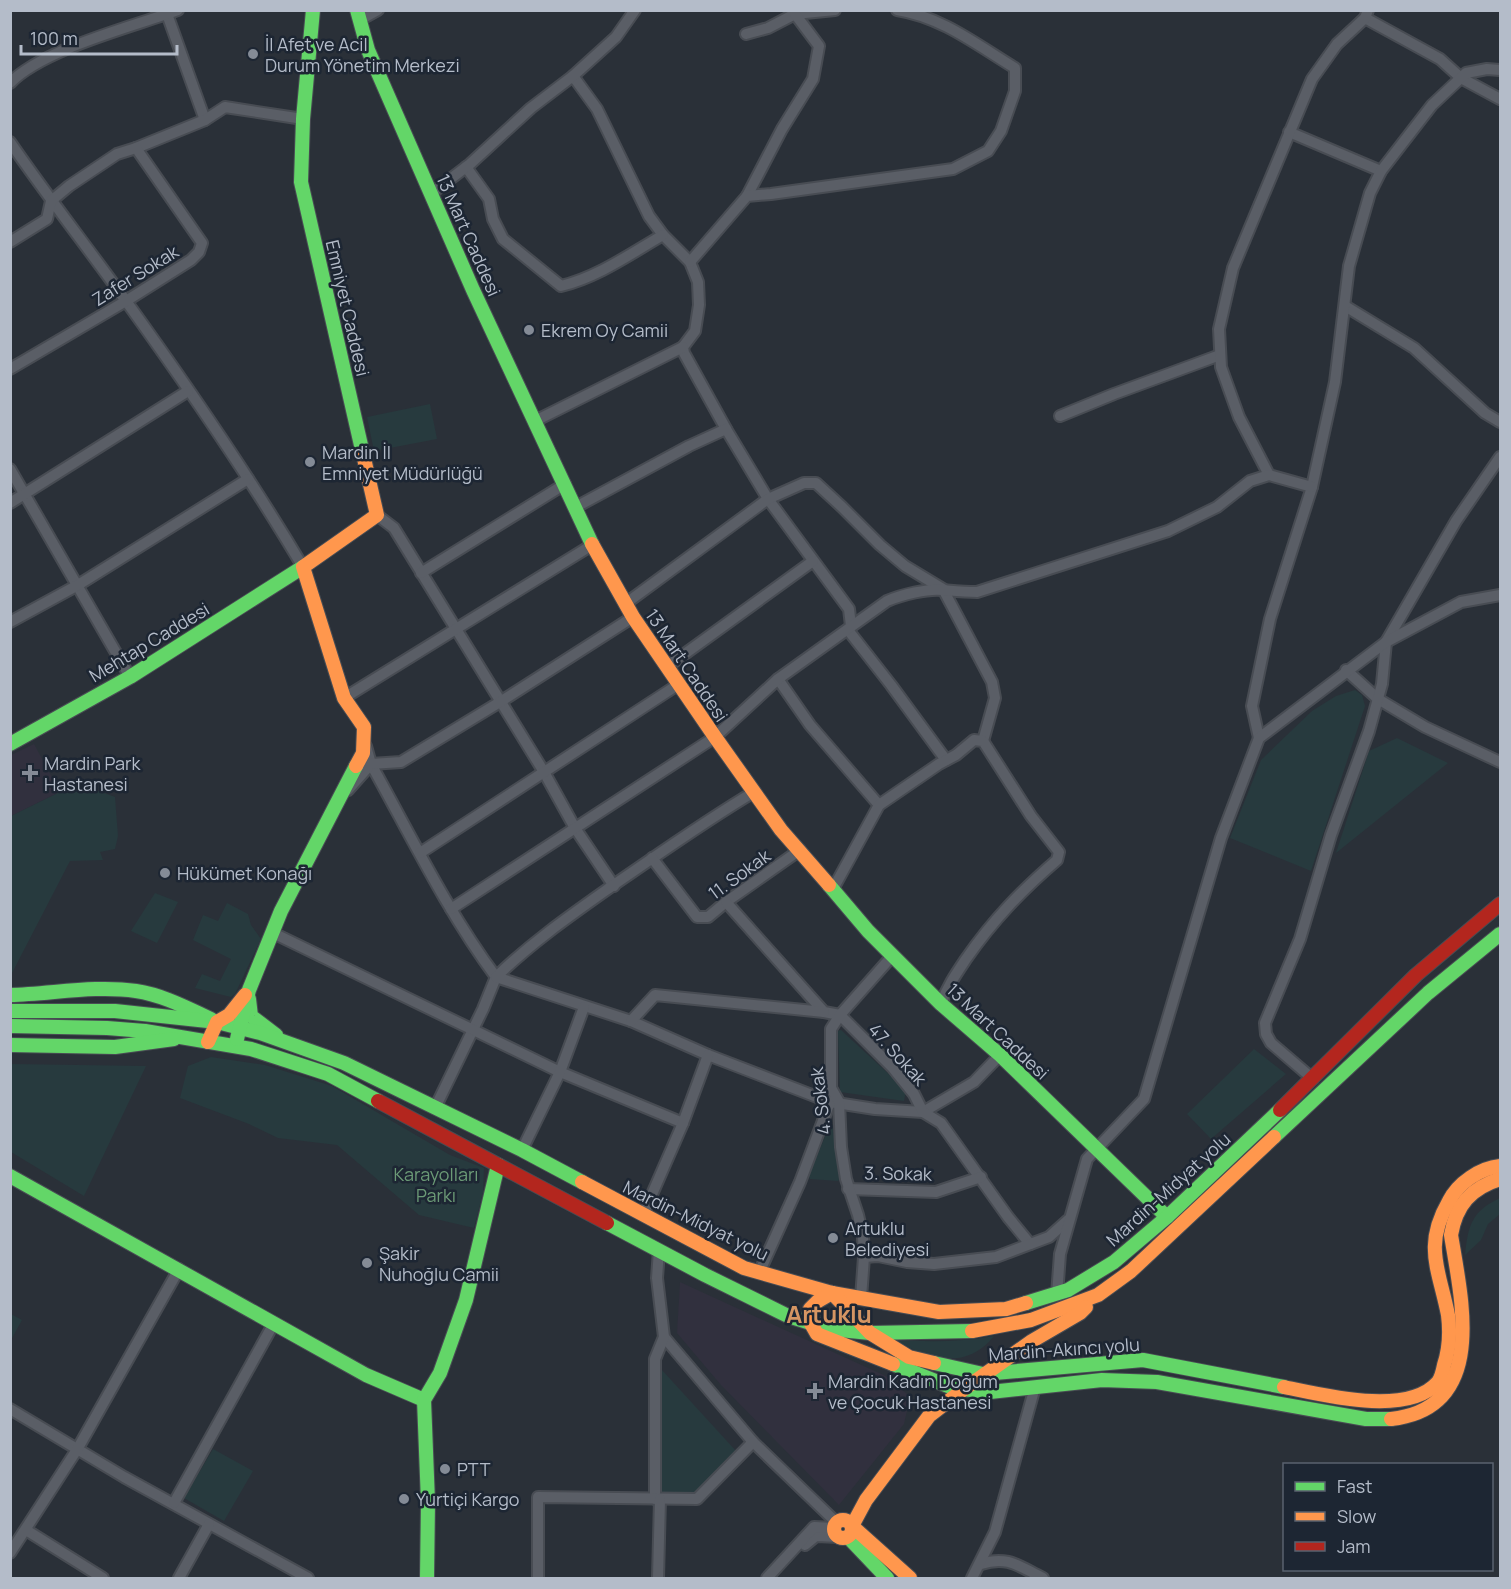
<svg xmlns="http://www.w3.org/2000/svg" width="1511" height="1589" viewBox="0 0 1511 1589" font-family="Manrope,sans-serif">
  <rect width="100%" height="100%" fill="#2a3038"/>
  <g fill="#31303e">
    <path d="M34,744L60,792L11,816V755Z"/>
    <path d="M680,1282L890,1378L910,1397L904,1424L839,1505L721,1385L677,1333Z"/>
  </g>
  <g fill="#273a3e">
    <path d="M430,404L437,439L374,451L367,417Z"/>
    <path d="M1355,690L1362,695L1365,706L1311,871L1230,838L1261,760L1312,711L1336,696Z"/>
    <path d="M1397,738L1448,763L1336,853L1369,751Z"/>
    <path d="M93,789L115,797L118,836L115,849L100,852L103,860L70,861L11,975V816L60,792Z"/>
    <path d="M155,893L178,902L157,943L131,931Z"/>
    <path d="M227,903L248,914L251,925L261,939L235,994L231,997L195,988L202,974L220,981L231,959L193,940L203,915L218,921Z"/>
    <path d="M841,1030L906,1090L904,1101L840,1092L838,1031Z"/>
    <path d="M1254,1049L1286,1074L1211,1139L1187,1114Z"/>
    <path d="M211,1057L265,1065L332,1086L450,1155L484,1168L483,1193L474,1228L419,1215L337,1145L278,1138L249,1124L180,1098L188,1066Z"/>
    <path d="M11,1064L146,1066L84,1196L11,1152Z"/>
    <path d="M830,1124H832L841,1177L838,1181L810,1179L809,1176Z"/>
    <path d="M1500,1198V1214L1488,1224L1481,1240L1465,1255C1468,1225 1472,1211 1500,1198Z"/>
    <path d="M11,1314L22,1320L11,1340Z"/>
    <path d="M994,1336C967,1370 929,1361 896,1340C930,1342 961,1342 994,1336Z"/>
    <path d="M661,1369L736,1451L694,1493H660Z"/>
    <path d="M213,1449L253,1471L224,1521L184,1498Z"/>
  </g>
  <g fill="none" stroke-linecap="round" stroke-linejoin="round">
    <defs>
      <g id="street">
        <path d="M167,14L205,120"/>
        <path d="M1365,18L1440,59L1461,78L1500,99"/>
        <path d="M360,20L378,10"/>
        <path d="M746,34L768,28L795,14L835,10"/>
        <path d="M573,76L597,109L649,216L663,235L690,262L698,282L699,305L695,331L683,347L684,353L726,429"/>
        <path d="M10,83C43,49 132,27 178,10"/>
        <path d="M1289,132L1381,171"/>
        <path d="M10,142C47,196 88,248 126,301C188,387 249,476 303,567"/>
        <path d="M466,167L489,199L493,219L503,239L561,286C598,277 630,254 663,235"/>
        <path d="M432,193L470,164L531,108L573,76L616,37L635,10"/>
        <path d="M747,196L782,129L813,79L819,46L795,14"/>
        <path d="M10,242L47,219L51,201L69,186L117,154L136,148L205,120L225,107L303,119"/>
        <path d="M690,262L747,196L771,194L953,169L988,151L1001,131L1015,91V68C977,45 942,17 897,10"/>
        <path d="M1345,306L1414,348L1485,413L1500,422"/>
        <path d="M10,369L126,301L191,260L199,252L202,243L136,148"/>
        <path d="M1060,416L1114,394L1220,355"/>
        <path d="M535,421L683,347"/>
        <path d="M10,469L130,677"/>
        <path d="M1269,475L1239,417L1221,367L1219,329L1233,268L1312,79L1337,44L1365,18L1368,10"/>
        <path d="M10,503L188,391"/>
        <path d="M576,507L689,446L726,429L768,499L849,609L851,626"/>
        <path d="M377,515L394,528L544,772L575,828L614,886"/>
        <path d="M421,573L565,484"/>
        <path d="M625,604L768,499L804,483H816L842,507L880,545L905,566L943,589L992,682L995,698L983,741"/>
        <path d="M10,622L78,585L248,479"/>
        <path d="M848,630L891,685L946,760"/>
        <path d="M668,666L813,561"/>
        <path d="M1346,670L1378,699L1425,727L1500,762"/>
        <path d="M778,679L810,725L879,805"/>
        <path d="M344,698L592,545"/>
        <path d="M1259,738L1252,706L1270,619L1312,487L1335,382L1349,266L1370,193L1381,171L1432,105L1466,73L1487,69L1500,70"/>
        <path d="M366,746L371,764C411,836 447,911 496,977L483,1009L435,1108"/>
        <path d="M348,790L371,764L401,762L500,702L633,617"/>
        <path d="M754,792C705,821 659,854 612,886C571,915 532,942 496,977L631,1021L708,1055L830,1102L875,1109L923,1112L974,1082L1000,1055"/>
        <path d="M420,853L679,684"/>
        <path d="M652,858L697,917H708L726,902L800,850"/>
        <path d="M833,889L879,805L939,764L956,755L974,740L983,741L1031,816L1059,852L1057,860C1021,891 993,920 966,959C956,974 947,987 941,1004"/>
        <path d="M726,902L824,1012L840,1015L893,1068L914,1094L923,1112L941,1123L1008,1217L1030,1244"/>
        <path d="M451,909L715,737L778,679L887,601C901,595 928,588 943,590C955,591 965,592 977,592L1168,531L1217,507L1250,481L1269,475L1312,487"/>
        <path d="M273,933L560,1072L683,1123"/>
        <path d="M631,1021L655,995L824,1012"/>
        <path d="M1313,1079L1271,1043L1266,1034L1265,1023L1300,939L1331,835L1369,731L1382,684L1386,642L1456,521L1500,457"/>
        <path d="M522,1150L560,1072L584,1007"/>
        <path d="M848,1189L936,1192L981,1177"/>
        <path d="M643,1215L683,1123L708,1055"/>
        <path d="M864,1257L878,1256L907,1262L934,1264L996,1257L1049,1237L1068,1220"/>
        <path d="M759,1273L800,1182L830,1102"/>
        <path d="M1057,1295L1060,1254L1087,1159L1144,1099L1221,838L1259,738L1386,642L1461,602L1500,595"/>
        <path d="M861,1298L864,1257L863,1237L858,1215L846,1179L841,1147L839,1102L831,1088V1029L840,1015L893,955"/>
        <path d="M664,1337L753,1442L837,1523"/>
        <path d="M10,1409L124,1477L308,1578"/>
        <path d="M655,1499V1359L664,1337L657,1278L659,1250"/>
        <path d="M174,1503L274,1323"/>
        <path d="M26,1530L103,1578"/>
        <path d="M805,1545L816,1536L839,1537"/>
        <path d="M10,1553L78,1448L179,1269"/>
        <path d="M981,1564C1008,1555 1020,1567 1043,1578"/>
        <path d="M179,1578L209,1524"/>
        <path d="M538,1578V1497L697,1499L753,1442"/>
        <path d="M658,1578L660,1499"/>
        <path d="M767,1578L814,1527L834,1528"/>
        <path d="M972,1578L995,1532L1035,1387"/>
      </g>
      <g id="fast">
        <path d="M313,10L303,119L301,182L363,454"/>
        <path d="M357,10L368,50L473,290L592,544"/>
        <path d="M10,744L130,677L303,567"/>
        <path d="M829,885L868,931L941,1004L1000,1055L1167,1217"/>
        <path d="M10,995C52,994 95,985 136,991C163,995 187,1008 211,1019"/>
        <path d="M249,999L251,1016L276,1035"/>
        <path d="M10,1011H115L217,1022L260,1033L344,1063L522,1150L582,1182"/>
        <path d="M10,1026L107,1028L145,1031L251,1049L328,1074L378,1101"/>
        <path d="M237,1039L249,990L281,911L356,766"/>
        <path d="M10,1045L115,1047L174,1039"/>
        <path d="M1274,1137L1428,993L1500,934"/>
        <path d="M10,1176L366,1375L424,1400"/>
        <path d="M607,1223L705,1275L788,1316L830,1329L870,1333L972,1331"/>
        <path d="M1026,1303L1068,1290L1114,1262L1167,1217L1280,1110"/>
        <path d="M934,1363L983,1374L1143,1360L1284,1387"/>
        <path d="M893,1364L953,1388L990,1392L1102,1380L1157,1382L1366,1419H1391"/>
        <path d="M848,1537L887,1578"/>
        <path d="M427,1578L428,1502L424,1400L440,1373L466,1300L498,1165"/>
      </g>
      <g id="slow">
        <path d="M592,544L633,617L715,737L781,830L829,885"/>
        <path d="M356,766L363,753L364,727L344,698L303,567L377,515L363,454"/>
        <path d="M208,1042L217,1022L229,1015L245,995"/>
        <path d="M582,1182L744,1268L832,1293L939,1312L1006,1309L1026,1303"/>
        <path d="M972,1331L1031,1320L1098,1295L1131,1271L1274,1137"/>
        <path d="M893,1364L817,1334L809,1320L810,1309L818,1301L832,1293L870,1333L909,1357L934,1363"/>
        <path d="M1284,1387C1323,1395 1408,1417 1438,1382C1441,1378 1443,1370 1444,1365C1449,1350 1450,1331 1448,1315C1439,1269 1423,1246 1449,1201C1458,1183 1480,1168 1500,1166"/>
        <path d="M964,1389L1032,1341L1080,1313L1086,1307"/>
        <path d="M1391,1419C1488,1408 1462,1302 1451,1235C1456,1205 1471,1188 1500,1179"/>
        <circle cx="843" cy="1529" r="9"/>
        <path d="M910,1578L852,1526L866,1500L929,1416L964,1389"/>
      </g>
      <g id="jam">
        <path d="M378,1101L607,1223"/>
        <path d="M1280,1110L1416,975L1500,904"/>
      </g>
    </defs>
    <use href="#street" stroke="#484c53" stroke-width="14"/>
    <use href="#fast" stroke="#484c53" stroke-width="16"/>
    <use href="#slow" stroke="#484c53" stroke-width="16"/>
    <use href="#jam" stroke="#484c53" stroke-width="16"/>
    <use href="#street" stroke="#5a5e66" stroke-width="10"/>
    <use href="#fast" stroke="#63d668" stroke-width="14"/>
    <use href="#slow" stroke="#ff974d" stroke-width="14"/>
    <use href="#jam" stroke="#b3261e" stroke-width="14"/>
  </g>
  <g fill="#848b96" stroke="#1d2633" stroke-width="2">
    <circle cx="253" cy="54" r="6"/>
    <circle cx="529" cy="330" r="6"/>
    <circle cx="310" cy="462" r="6"/>
    <path d="M27 764h6v6h6v6h-6v6h-6v-6h-6v-6h6z"/>
    <circle cx="165" cy="873" r="6"/>
    <circle cx="833" cy="1238" r="6"/>
    <circle cx="367" cy="1263" r="6"/>
    <path d="M812 1382h6v6h6v6h-6v6h-6v-6h-6v-6h6z"/>
    <circle cx="445" cy="1469" r="6"/>
    <circle cx="404" cy="1499" r="6"/>
  </g>
  <g text-anchor="middle" dominant-baseline="central" stroke-width="5" stroke-linejoin="round" paint-order="stroke">
    <g font-size="18" fill="#b4bcc9" stroke="#1d2633" text-anchor="start">
      <text x="265" y="44">İl Afet ve Acil<tspan x="265" dy="21">Durum Yönetim Merkezi</tspan></text>
      <text x="541" y="330">Ekrem Oy Camii</text>
      <text x="322" y="452">Mardin İl<tspan x="322" dy="21">Emniyet Müdürlüğü</tspan></text>
      <text x="44" y="763">Mardin Park<tspan x="44" dy="21">Hastanesi</tspan></text>
      <text x="177" y="873">Hükümet Konağı</text>
      <text x="845" y="1228">Artuklu<tspan x="845" dy="21">Belediyesi</tspan></text>
      <text x="379" y="1253">Şakir<tspan x="379" dy="21">Nuhoğlu Camii</tspan></text>
      <text x="828" y="1381">Mardin Kadın Doğum<tspan x="828" dy="21">ve Çocuk Hastanesi</tspan></text>
      <text x="457" y="1469">PTT</text>
      <text x="416" y="1499">Yurtiçi Kargo</text>
    </g>
    <g font-size="18" fill="#b4bcc9" stroke="#1d2633">
      <text transform="translate(469 235) rotate(66)">13 Mart Caddesi</text>
      <text transform="translate(135 275) rotate(-32)">Zafer Sokak</text>
      <text transform="translate(348 308) rotate(77)">Emniyet Caddesi</text>
      <text transform="translate(149 642) rotate(-31)">Mehtap Caddesi</text>
      <text transform="translate(687 665) rotate(56)">13 Mart Caddesi</text>
      <text transform="translate(739 874) rotate(-36)">11. Sokak</text>
      <text transform="translate(998 1031) rotate(43)">13 Mart Caddesi</text>
      <text transform="translate(898 1054) rotate(48)">47. Sokak</text>
      <text transform="translate(820 1101) rotate(-97)">4. Sokak</text>
      <text transform="translate(898 1173) rotate(1)">3. Sokak</text>
      <text transform="translate(1168 1189) rotate(-42)">Mardin-Midyat yolu</text>
      <text transform="translate(696 1220) rotate(26)">Mardin-Midyat yolu</text>
      <text transform="translate(1064 1349) rotate(-4)">Mardin-Akıncı yolu</text>
    </g>
    <g font-size="18" fill="#6b9a76" stroke="#1d2633">
      <text x="436" y="1174">Karayolları<tspan x="436" dy="21">Parkı</tspan></text>
    </g>
    <g font-size="24" font-weight="bold" fill="#d59563" stroke="#1d2633">
      <text x="829" y="1313">Artuklu</text>
    </g>
  </g>
  <rect width="1511" height="1589" fill="none" stroke="#b4bcc9" stroke-width="24"/>
  <rect x="1283" y="1463" width="210" height="108" fill="#1d2633" stroke="#59626f" stroke-width="1.5"/>
  <rect x="1295" y="1482" width="30" height="9" fill="#63d668" stroke="#59626f" stroke-width="1.5"/>
  <text x="1337" y="1493" font-size="18" fill="#b4bcc9">Fast</text>
  <rect x="1295" y="1512" width="30" height="9" fill="#ff974d" stroke="#59626f" stroke-width="1.5"/>
  <text x="1337" y="1523" font-size="18" fill="#b4bcc9">Slow</text>
  <rect x="1295" y="1542" width="30" height="9" fill="#b3261e" stroke="#59626f" stroke-width="1.5"/>
  <text x="1337" y="1553" font-size="18" fill="#b4bcc9">Jam</text>
  <path d="M21 45v9h156v-9" fill="none" stroke="#b4bcc9" stroke-width="3"/>
  <text x="30" y="45" font-size="18" fill="#b4bcc9" stroke="#1d2633" stroke-width="4.5" paint-order="stroke">100 m</text>
</svg>
